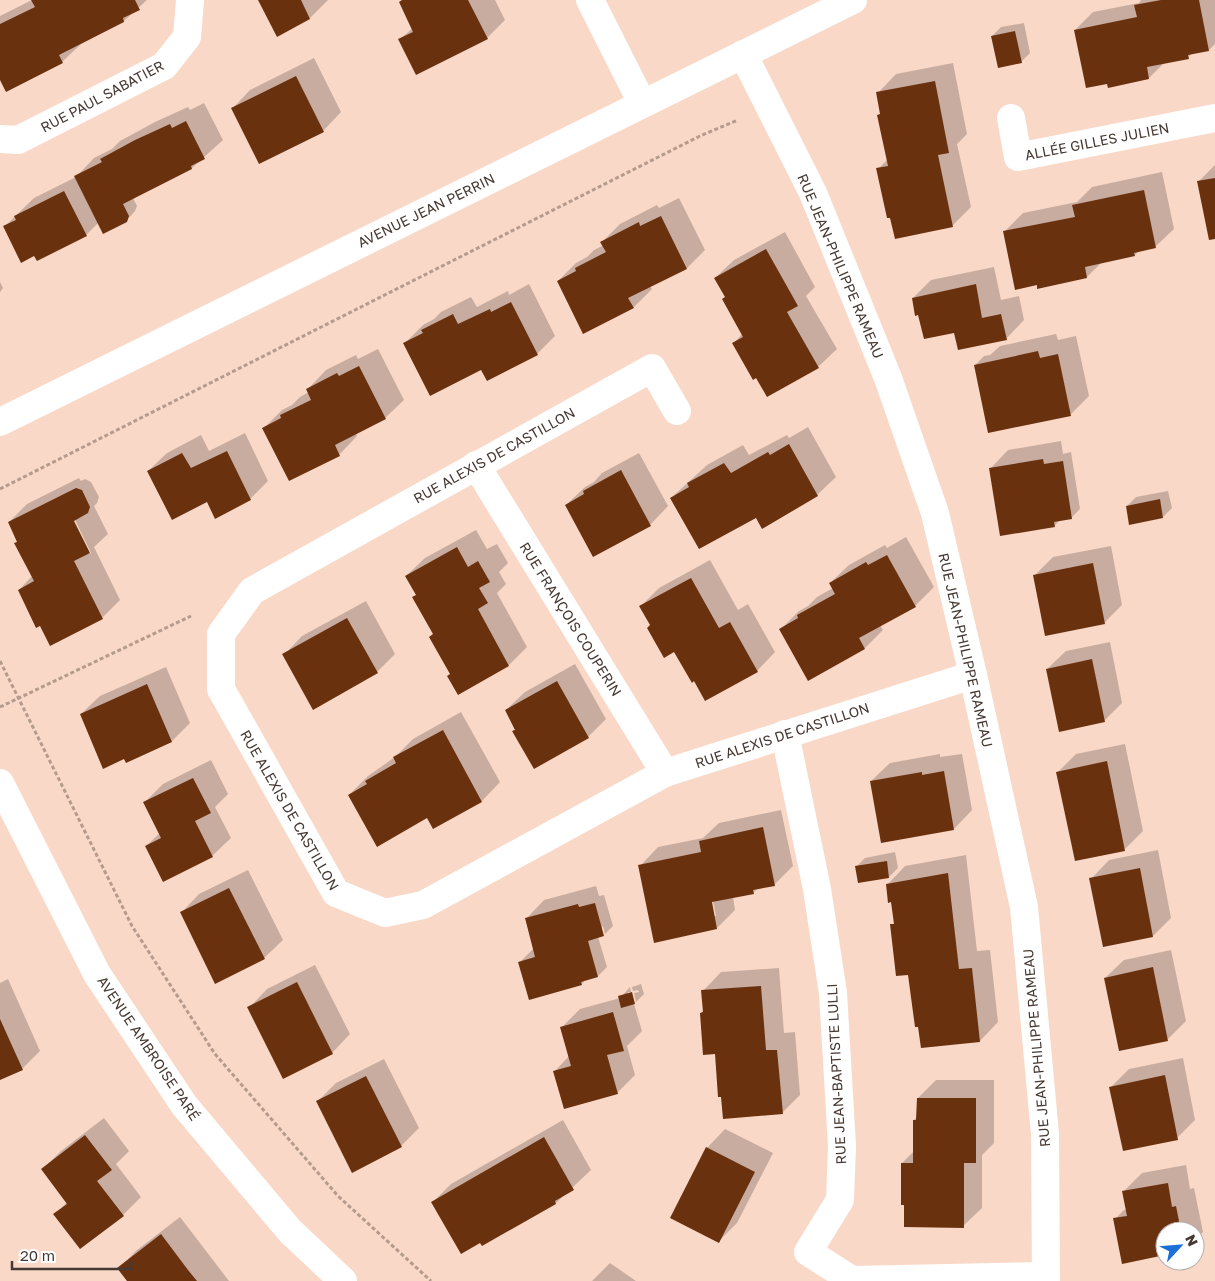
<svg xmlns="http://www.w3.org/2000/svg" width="1215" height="1281" viewBox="0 0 1215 1281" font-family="'Golos Text',sans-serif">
  <rect width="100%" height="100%" fill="#fad8c7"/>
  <g fill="#0003" fill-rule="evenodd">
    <path d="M32,0H147L124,21L81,44L62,62L0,78V16Z"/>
    <path d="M260,0H328L310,18Z"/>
    <path d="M402,0H495L505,20L487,38L400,39L413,28Z"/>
    <path d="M1141,0H1215V44L1209,50L1193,53L1188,57L1165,62L1149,78L1108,83L1075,30L1093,12L1139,3Z"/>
    <path d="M1024,23L1030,53L1021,62L992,36L1001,27Z"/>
    <path d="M314,58L341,112L323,131L232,109L250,90Z"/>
    <path d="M953,63L967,134L957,144L971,207L952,226L878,169L888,159L878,93L896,74Z"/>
    <path d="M204,103L223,140L192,168L133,198L137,206L135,211L126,221L98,223L86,235L34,255L4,227L34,198L76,177L94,158L112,149L120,141L155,122L188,107L190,110Z"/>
    <path d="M1215,165V237L1198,182Z"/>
    <path d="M1162,172L1174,229L1155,247L1139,251L1135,255L1102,262L1087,277L1038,284L1004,232L1023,213L1077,202L1092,187Z"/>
    <path d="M679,198L705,250L687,268L650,286L652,289L634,307L558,281L576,263L587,257L594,250L604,245L602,242L620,224L657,205L659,208Z"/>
    <path d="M785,232L815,287L806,296L837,349L818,367L734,343L742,334L726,297L715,278L734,260Z"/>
    <path d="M994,267L1001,300L1019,296L1024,320L1006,339L955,331L913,298L931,280Z"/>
    <path d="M0,282L3,288L0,292Z"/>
    <path d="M529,284L555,336L537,354L481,368L405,343L423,325L434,319L441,312L471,297L477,307L508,291L509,295Z"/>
    <path d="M1056,334L1058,340L1076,336L1089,396L1070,415L975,365L984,356L990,355L1000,346Z"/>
    <path d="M378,349L404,400L385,418L356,433L357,436L339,455L264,428L282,410L292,405L300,397L309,392L308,389L326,370L356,355L358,359Z"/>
    <path d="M808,427L836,477L817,495L756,516L671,498L707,465L743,445L749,455L787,435L789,438Z"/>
    <path d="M245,433L268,481L250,499L208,501L148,471L167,453L201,435L209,451Z"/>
    <path d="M1061,441L1063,454L1071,452L1080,509L1071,518L1060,520L1054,526L990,469L1008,450Z"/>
    <path d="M639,453L668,506L650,525L566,505L585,487L594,482L602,473Z"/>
    <path d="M79,478L81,481L85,479L91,482L99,497L97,503L94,506L108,534L94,547L120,600L102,618L41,625L19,590L32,576L9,522L27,504ZM72,520H75L91,553L89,554Z"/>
    <path d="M1168,491L1172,508L1163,517L1130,523L1127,506L1136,497Z"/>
    <path d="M476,530L487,549L497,544L508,563L499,572L506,584L497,593L527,647L509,665L458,693L434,633L414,597L417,594L406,576L425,558Z"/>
    <path d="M906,537L934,587L915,606L880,625L883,630L865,648L809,679L781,629L799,611L808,606L817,597L833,588L830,583L849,565L885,545L887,548Z"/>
    <path d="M1111,546L1122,605L1104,623L1035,575L1053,557Z"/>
    <path d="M710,560L738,610L748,604L775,652L757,671L675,651L651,625L641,606L659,588Z"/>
    <path d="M366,601L395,654L377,672L284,655L302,636Z"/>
    <path d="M1110,642L1122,703L1104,721L1047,669L1066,651Z"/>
    <path d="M575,664L606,719L588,737L516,729L506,710L525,692Z"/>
    <path d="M166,667L190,723L172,741L126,761L81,714L100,696Z"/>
    <path d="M461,712L500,782L482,801L433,828L427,817L349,795L368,776L395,757L413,739Z"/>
    <path d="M1125,744L1143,831L1125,849L1058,772L1076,754Z"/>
    <path d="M940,754V757L962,754L972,810L954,829L871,781L890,763Z"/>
    <path d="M211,760L228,794L215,807L231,838L212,856L146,846L160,833L145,802L163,784Z"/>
    <path d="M781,810L793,866L774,885L758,888L753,893L733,897L735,910L717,928L640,866L658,847L703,838L719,823ZM710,896H712L716,916H714Z"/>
    <path d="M1158,850L1171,918L1153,936L1091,879L1109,860Z"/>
    <path d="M895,852L898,868L889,877L856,867L865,858Z"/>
    <path d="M966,855L977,951L990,950L998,1022L980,1041L910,974L892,925L895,922L893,901L887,885L905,866Z"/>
    <path d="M248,870L283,940L264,958L181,913L199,894Z"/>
    <path d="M596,886L599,896L604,895L613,926L605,934L603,926L601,928L598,937L607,967L598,976L586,979L582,984L520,962L534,948L526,919L544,900Z"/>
    <path d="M1171,950L1186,1021L1168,1039L1120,1049L1105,978L1124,960Z"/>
    <path d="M315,965L350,1034L332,1053L249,1008L267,989Z"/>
    <path d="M779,968L784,1033L795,1032L800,1095L782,1113L701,1013L704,1010L703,991L721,972Z"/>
    <path d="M8,979L40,1051L22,1069L0,1079V983Z"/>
    <path d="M641,984L644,994L636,1002L634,993L639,992L638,990L633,991L632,987Z"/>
    <path d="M630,987L631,992H628V995L634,1003L635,1002L634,1004L642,1031L627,1046L635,1075L617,1093L555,1071L569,1056L561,1028L580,1009L620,998Z"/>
    <path d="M1183,1058L1195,1120L1177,1138L1111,1087L1129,1069Z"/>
    <path d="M384,1059L419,1128L401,1146L318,1101L336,1083Z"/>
    <path d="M936,1080H994V1143L982,1155V1208L963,1226L902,1163L914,1151V1120L918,1116V1098Z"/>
    <path d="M104,1118L129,1151L116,1164L141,1197L123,1215L80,1247L55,1215L67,1202L43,1169L61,1151Z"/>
    <path d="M563,1120L591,1170L556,1203L433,1202L451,1184Z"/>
    <path d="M725,1129L773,1153L737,1223L719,1241L707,1148Z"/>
    <path d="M1186,1165L1190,1189L1194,1188L1203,1232L1195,1239V1231H1165V1254L1115,1219L1124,1210L1127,1209L1124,1191L1142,1173Z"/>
    <path d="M180,1217L229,1281H128L119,1268L137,1250Z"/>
    <path d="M610,1263L636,1281H592Z"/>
  </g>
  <g fill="#6a310f">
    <path d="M31,0H135L140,10L123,18L124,22L59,55L63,63L6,92L0,80V24L35,7Z"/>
    <path d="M258,0H301L310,19L277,37Z"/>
    <path d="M402,0H468L488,39L416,75L398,39L413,32L399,2Z"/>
    <path d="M1161,0H1199L1209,51L1188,55L1189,59L1147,67L1149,79L1108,88L1107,84L1086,88L1074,30L1137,17L1134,5Z"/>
    <path d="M1015,31L1022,63L998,68L991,36Z"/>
    <path d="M296,76L324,132L259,164L231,108Z"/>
    <path d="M935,81L949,153L938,155L953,227L895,239L890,218H887L876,168L888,166L877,115L880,114L876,92Z"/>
    <path d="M186,121L205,159L191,166L192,169L123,204L129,216L127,222L103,234L74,176L102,162L100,159L135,140L170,124L172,128Z"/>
    <path d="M1215,178V239L1209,240L1197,181Z"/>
    <path d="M1144,190L1156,248L1134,253L1135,256L1085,267L1087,278L1037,289V285L1015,290L1003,231L1075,217L1072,205Z"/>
    <path d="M64,191L87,236L37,261L34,256L21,263L3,226L16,220L14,216Z"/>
    <path d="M661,216L687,269L628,298L634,308L583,334L557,281L576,271L575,268L606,252L600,242L639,222L640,226Z"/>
    <path d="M766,249L798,306L787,312L819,368L767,397L756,378L753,380L732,343L743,337L722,299L725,297L714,278Z"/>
    <path d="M976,284L982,318L1001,314L1007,340L958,350L954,333L924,339L918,315L915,316L912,298Z"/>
    <path d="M511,302L538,355L487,381L481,370L430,396L403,343L423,333L421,330L453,314L458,324L490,309L491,312Z"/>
    <path d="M1038,351L1040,358L1058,354L1071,416L988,433L974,365Z"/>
    <path d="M359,366L386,419L335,445L340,456L289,481L262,428L281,418L280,415L311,400L306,389L337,373L339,376Z"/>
    <path d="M789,444L818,496L762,529L756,518L699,549L670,498L689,487L687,483L724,463L731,473L768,452L770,455Z"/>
    <path d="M227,451L251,500L215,519L207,502L172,520L147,471L182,453L191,468Z"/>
    <path d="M1043,459L1044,464L1063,461L1072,519L1054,522L1055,527L1000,536L989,468Z"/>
    <path d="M621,470L651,526L593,557L565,505L584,494L583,491Z"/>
    <path d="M76,488L82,490L90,507L88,513L74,521L90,553L74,561L103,619L50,646L40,626L36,628L18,590L34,581L14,543L17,542L8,522Z"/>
    <path d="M1160,499L1163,518L1129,525L1126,506Z"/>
    <path d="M457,547L468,567L478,561L490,582L479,588L488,603L478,609L509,666L458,695L447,676L450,674L429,637L433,634L412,597L416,595L405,576Z"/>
    <path d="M887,555L916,607L859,638L865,649L808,681L779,629L798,618L797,615L835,594L829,583L866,562L868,565Z"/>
    <path d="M1093,563L1105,624L1045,636L1033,575Z"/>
    <path d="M691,578L719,628L730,622L758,672L705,701L694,681L692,683L674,652L664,658L647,628L650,625L639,606Z"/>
    <path d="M347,618L378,673L313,710L282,654Z"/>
    <path d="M1092,659L1105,722L1059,732L1046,669Z"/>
    <path d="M557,681L589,738L534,769L512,731L515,730L505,710Z"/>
    <path d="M147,684L172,742L126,763L124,759L103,769L80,714Z"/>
    <path d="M443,730L482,802L433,829L427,818L377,847L348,795L367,784L365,781L396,763L393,757Z"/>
    <path d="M1107,761L1125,851L1075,861L1056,772Z"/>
    <path d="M944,771L954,830L881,843L870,781L922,772V775Z"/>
    <path d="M193,778L211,813L195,821L213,857L163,882L145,846L161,838L143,802Z"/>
    <path d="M763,827L775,886L753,890L754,894L712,902L717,929L654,943L638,865L701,852L699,841Z"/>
    <path d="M887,861L889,878L858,883L855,866Z"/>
    <path d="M1140,868L1153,937L1103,947L1089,878Z"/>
    <path d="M948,873L959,969L972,968L980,1042L921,1048L918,1027H915L908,975L896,976L890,924H894L891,902L888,903L886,884Z"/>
    <path d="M229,888L265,959L215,984L180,912Z"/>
    <path d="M595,903L604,936L588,941L598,977L581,982L582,985L529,1000L518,962L535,957L525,918L578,904L579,907Z"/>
    <path d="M1153,967L1168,1041L1119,1051L1104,978Z"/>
    <path d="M297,982L333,1054L283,1079L247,1007Z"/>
    <path d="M761,986L766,1050H777L783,1114L723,1119L721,1097H718L715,1054L703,1055L700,1013L703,1012L701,990Z"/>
    <path d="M632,992L635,1004L621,1008L618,996Z"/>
    <path d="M613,1012L624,1051L607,1055L618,1094L564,1109L553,1071L571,1066L560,1027Z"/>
    <path d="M0,1019L23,1070L0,1080Z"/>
    <path d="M1165,1075L1178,1140L1123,1151L1109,1087Z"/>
    <path d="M366,1076L402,1147L352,1173L316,1101Z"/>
    <path d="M917,1098H976V1163H964V1228L904,1227V1205H901V1163H913V1120H916Z"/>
    <path d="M85,1135L112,1170L97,1181L124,1216L80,1249L53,1214L67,1204L41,1169Z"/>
    <path d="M544,1137L574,1190L555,1201L556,1204L482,1246L480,1243L461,1254L431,1202Z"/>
    <path d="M706,1147L755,1172L719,1243L670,1218Z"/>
    <path d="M1168,1183L1172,1207L1176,1206L1181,1231H1165V1255L1122,1264L1113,1218L1127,1216L1122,1191Z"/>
    <path d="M161,1234L188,1270L197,1281H127L117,1268Z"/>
  </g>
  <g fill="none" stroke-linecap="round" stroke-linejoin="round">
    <g stroke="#b59b8e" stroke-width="3" stroke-dasharray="4 2.5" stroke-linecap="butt">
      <path d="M0,489L700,136L738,120"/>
      <path d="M0,661L132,926L215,1054L338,1196L431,1281"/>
      <path d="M0,707L191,616"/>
    </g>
    <g stroke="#fff" stroke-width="28">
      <path d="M590,0L642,103"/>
      <path d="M743,54L813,193L888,378L935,513L973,675L1024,907L1045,1134L1046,1281"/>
      <path d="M1011,118L1018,157L1215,118"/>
      <path d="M0,139L18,140L164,66L187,37L190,0"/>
      <path d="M677,411L652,368L252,591L221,634V689L336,893L385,913L423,905L665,773L973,675"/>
      <path d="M0,422L853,0"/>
      <path d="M476,465L665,773"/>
      <path d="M785,734L817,889L833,993L842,1146L840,1200L808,1252L852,1280L1046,1276"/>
      <path d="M0,783L97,974L184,1105L290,1231L343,1281"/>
    </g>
  </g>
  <g text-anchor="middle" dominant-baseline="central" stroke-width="5" stroke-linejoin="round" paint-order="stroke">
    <g font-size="14" fill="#463832" stroke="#fff">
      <text transform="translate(102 96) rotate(-28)">RUE PAUL SABATIER</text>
      <text transform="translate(1097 141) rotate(-11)">ALLÉE GILLES JULIEN</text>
      <text transform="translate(426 210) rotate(-26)">AVENUE JEAN PERRIN</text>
      <text transform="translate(841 266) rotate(67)">RUE JEAN-PHILIPPE RAMEAU</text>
      <text transform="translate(494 455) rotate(-29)">RUE ALEXIS DE CASTILLON</text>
      <text transform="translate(571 619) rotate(58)">RUE FRANÇOIS COUPERIN</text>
      <text transform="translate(966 650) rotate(77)">RUE JEAN-PHILIPPE RAMEAU</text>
      <text transform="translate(782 735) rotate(-18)">RUE ALEXIS DE CASTILLON</text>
      <text transform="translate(290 810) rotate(60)">RUE ALEXIS DE CASTILLON</text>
      <text transform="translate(149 1048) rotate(56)">AVENUE AMBROISE PARÉ</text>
      <text transform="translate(1036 1048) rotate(-95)">RUE JEAN-PHILIPPE RAMEAU</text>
      <text transform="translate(836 1074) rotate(-93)">RUE JEAN-BAPTISTE LULLI</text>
    </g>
  </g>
  <g transform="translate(1180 1246) rotate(64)"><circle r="24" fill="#ffffff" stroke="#b5afad"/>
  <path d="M0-4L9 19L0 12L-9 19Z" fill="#1c6ed8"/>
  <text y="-8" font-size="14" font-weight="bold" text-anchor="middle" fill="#463832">N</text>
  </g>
  <path d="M12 1261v8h119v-8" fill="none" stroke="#463832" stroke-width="2.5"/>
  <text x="20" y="1261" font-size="15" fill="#463832" stroke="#ffffff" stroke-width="4" paint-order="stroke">20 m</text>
</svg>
